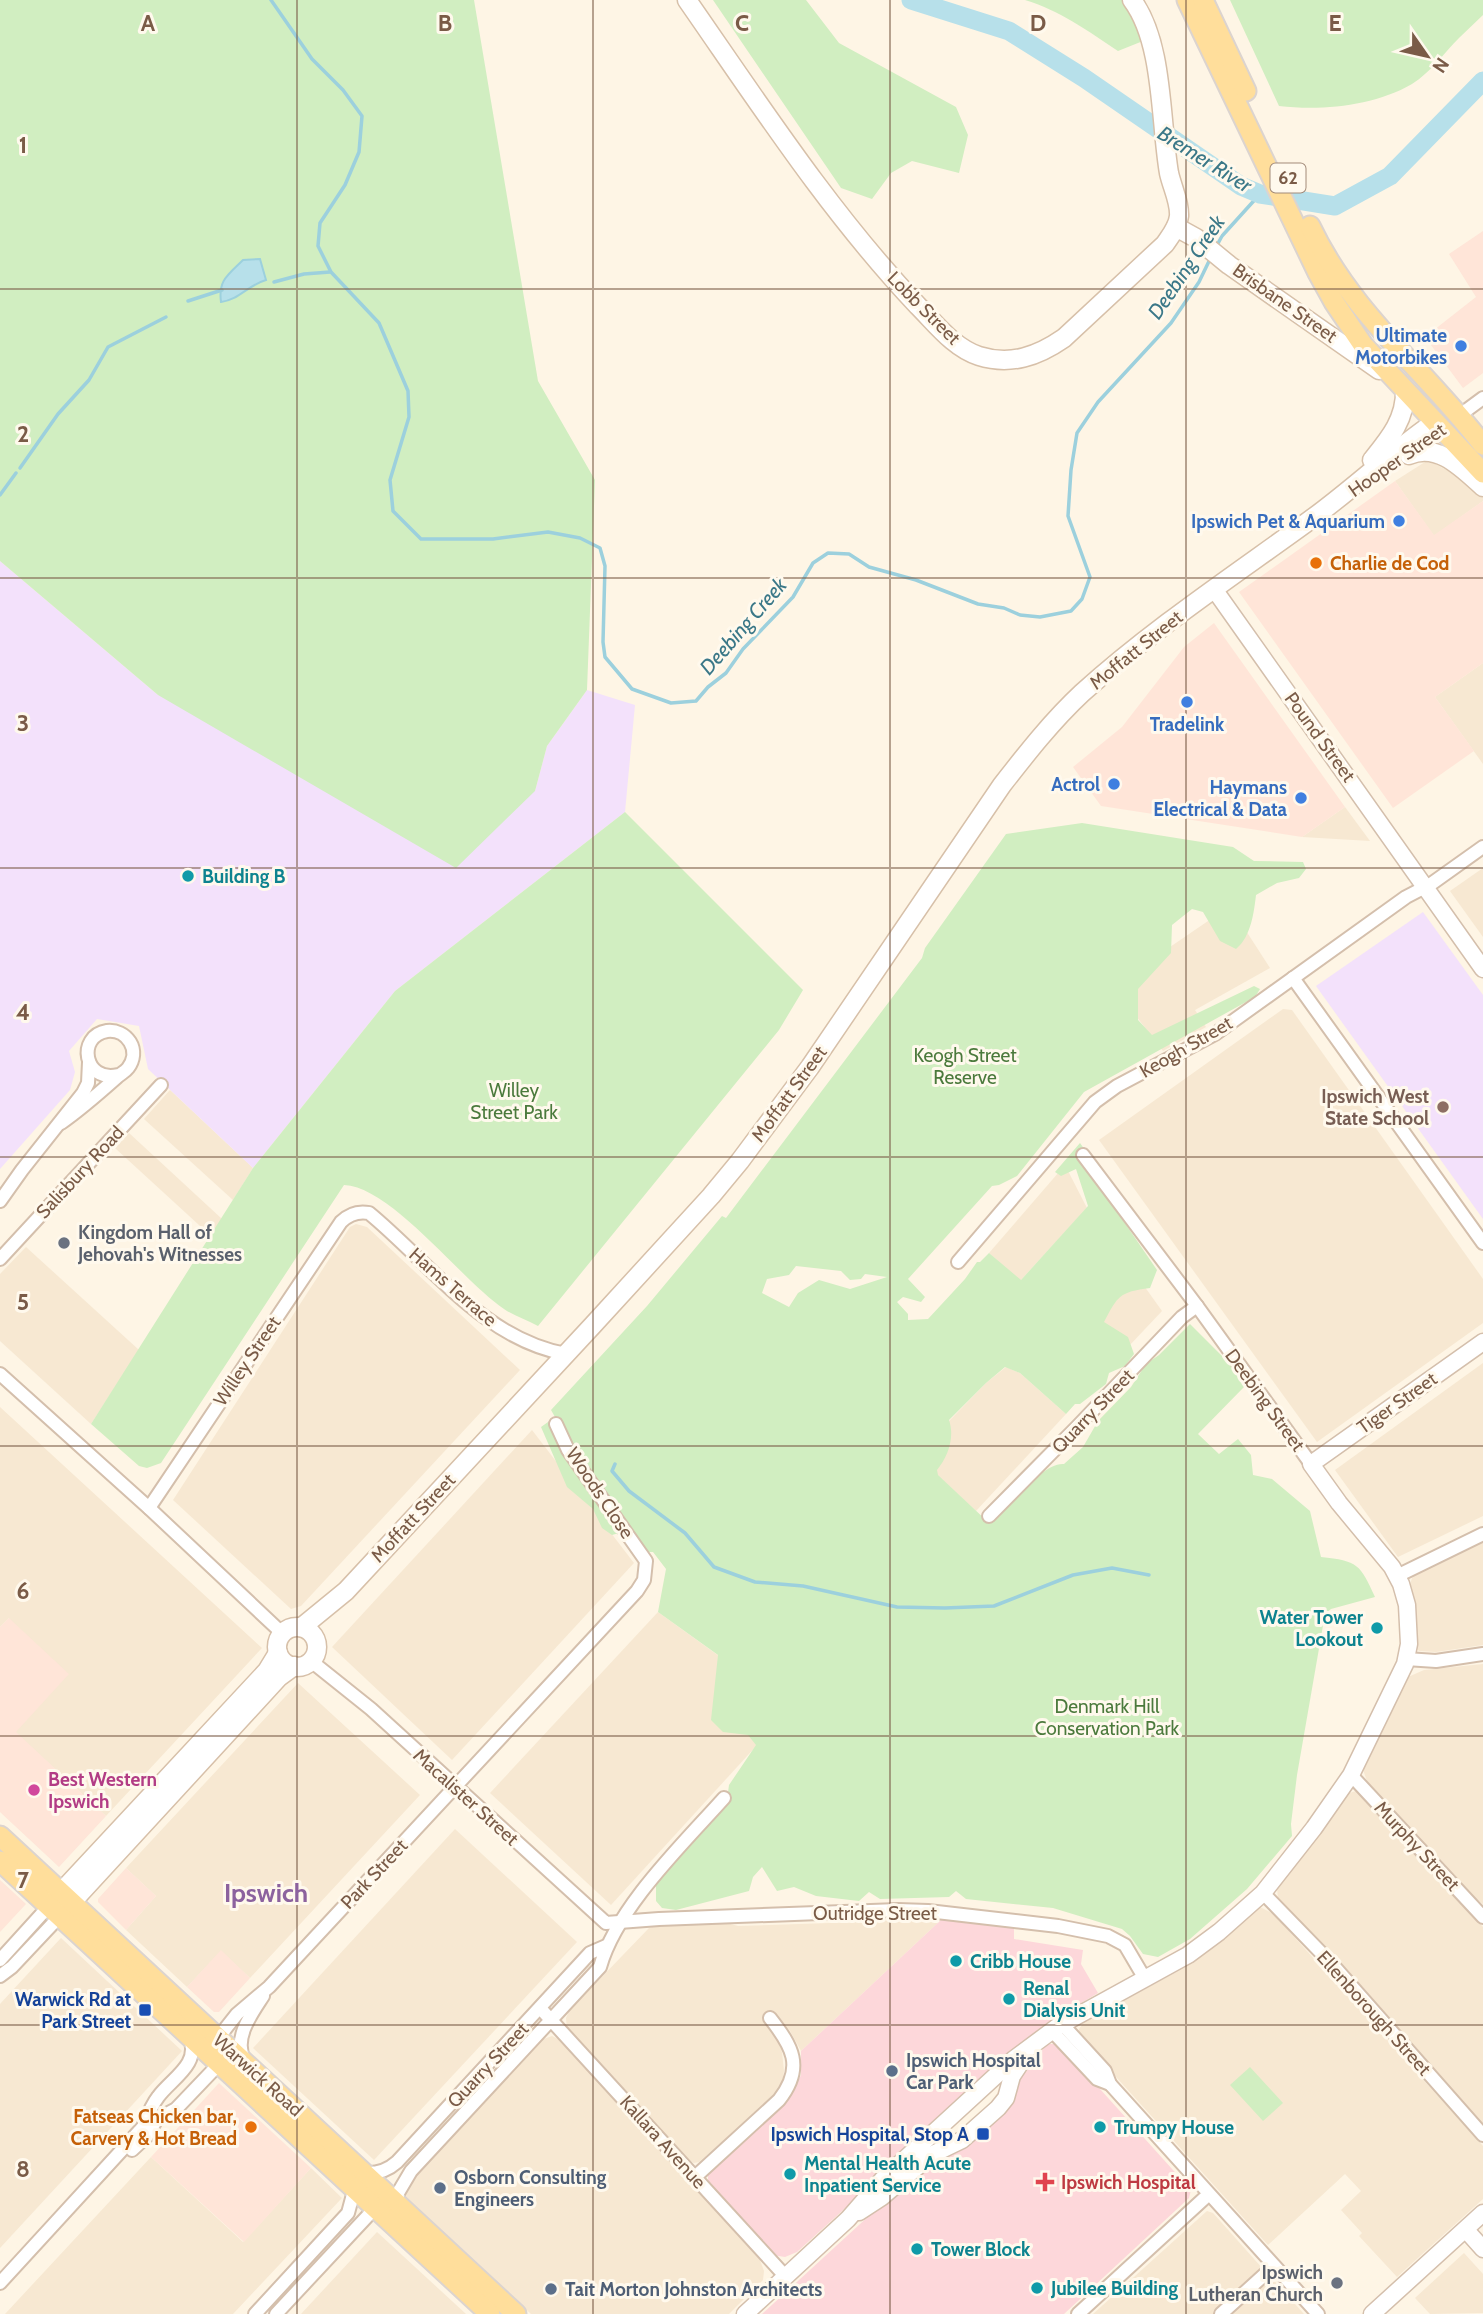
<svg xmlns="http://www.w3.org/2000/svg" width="1483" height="2314" viewBox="0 0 1483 2314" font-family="Cabin,sans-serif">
  <rect width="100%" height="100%" fill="#fef5e5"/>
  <g fill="#f7e8d2">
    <path d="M1425,462L1435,464L1460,477L1483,498V501L1434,536L1395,481Z"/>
    <path d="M1483,663V764L1435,697Z"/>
    <path d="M1345,807L1370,841L1302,837Z"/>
    <path d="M1483,868V937L1450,891Z"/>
    <path d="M1230,906L1270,968L1195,1010L1206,1027L1163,1051L1113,986Z"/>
    <path d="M1283,1009L1292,1010L1483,1279V1323L1317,1442L1099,1140Z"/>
    <path d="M170,1090L253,1168L233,1200L144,1119Z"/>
    <path d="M129,1133L222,1219L211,1236L115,1148Z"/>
    <path d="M1065,1165L1087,1208L1020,1281L989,1253Z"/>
    <path d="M356,1224L367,1227L520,1370L301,1606L291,1609L173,1500L350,1227Z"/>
    <path d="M26,1247L139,1350L91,1424L0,1341V1274Z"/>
    <path d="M1137,1276L1162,1311L1111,1365L1080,1337Z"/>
    <path d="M1483,1363V1516L1398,1557L1335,1470Z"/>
    <path d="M1006,1367L1020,1373L1066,1414L976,1511L916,1455L986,1383Z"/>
    <path d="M0,1407L262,1648L106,1816L15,1732L9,1618L0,1627Z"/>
    <path d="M532,1430L634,1563L452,1760L332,1647Z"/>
    <path d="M1483,1541V1645L1436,1652L1419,1651L1415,1647L1409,1588L1412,1578L1416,1574Z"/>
    <path d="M658,1612L791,1708L611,1905L490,1793Z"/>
    <path d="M1483,1664V1904L1468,1892L1367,1781L1362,1767L1408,1677L1424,1670Z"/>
    <path d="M298,1683L420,1795L250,1978L221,1951L187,1987L126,1930L156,1896L126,1868Z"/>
    <path d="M1356,1791L1365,1797L1483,1927V2127L1278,1899L1277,1888L1346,1794Z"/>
    <path d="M455,1829L577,1942L374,2160L253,2048Z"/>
    <path d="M1260,1907L1270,1912L1278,1919L1483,2146V2199L1397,2277L1359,2236L1362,2233L1341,2210L1361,2191L1345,2174L1268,2245L1079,2036V2029L1084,2022L1186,1967L1253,1909Z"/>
    <path d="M876,1917L942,1919L801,2051L790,2031L774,2011L766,2025L777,2038L782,2052L784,2071L782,2086L774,2096L699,2162L694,2163L683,2158L567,2030L566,2018L569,2011L649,1928L658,1925L727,1923L738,1926L859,1922Z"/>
    <path d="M61,1938L182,2051L0,2248V2004Z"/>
    <path d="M552,2036L560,2040L760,2260L764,2271L763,2280L729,2314H531L406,2199L404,2193L413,2179L541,2040Z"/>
    <path d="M151,2157L243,2242L311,2168L342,2198L233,2314H5Z"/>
    <path d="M1207,2211L1213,2213L1263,2269L1214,2314H1093Z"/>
    <path d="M377,2232L466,2314H301Z"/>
    <path d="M1464,2253L1483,2274V2313L1430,2314L1415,2298Z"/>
    <path d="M1269,2275L1304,2314H1226Z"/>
  </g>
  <g fill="#ffe5d8">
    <path d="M1483,231V373L1463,388L1425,337L1476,297L1449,254Z"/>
    <path d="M1395,481L1434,535L1483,501V663L1435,697L1474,751L1393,808L1239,592Z"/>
    <path d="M1214,623L1345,807L1302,837L1101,806L1073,767L1122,727L1184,647Z"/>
    <path d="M9,1618L69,1674L16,1732L106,1816L59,1867L0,1812V1627Z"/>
    <path d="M126,1868L156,1896L126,1930L98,1902V1899Z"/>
    <path d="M0,1880L26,1904L0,1932Z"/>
    <path d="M221,1950L250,1978L219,2012H214L187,1987Z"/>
    <path d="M219,2083L311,2168L244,2242L151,2157Z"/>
  </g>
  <g fill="#f3e1fb">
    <path d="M0,561L158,695L535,791L547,746L587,690L635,705L625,812L395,991L253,1168L148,1069L139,1026L97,1019L69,1051L75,1072L70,1090L0,1169Z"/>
    <path d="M1423,912L1483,995V1219L1316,986Z"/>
  </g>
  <g fill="#fdd7da">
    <path d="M942,1919L1014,1927V1939L1083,1950L1081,1964L1098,1993L1051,2021L797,2252L785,2257L772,2255L708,2183V2173L792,2093L801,2075V2051Z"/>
    <path d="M1047,2044H1057L1064,2049L1191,2190L1189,2198L1064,2314H762L933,2157L947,2150L1016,2078L1026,2072Z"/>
  </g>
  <g fill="#d1eec1" fill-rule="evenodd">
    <path d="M0,0H474L538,381L595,480L587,690L547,746L535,791L456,868L158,695L0,561Z"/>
    <path d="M713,0H806L839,43L956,107L968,135L959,173L912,161L891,173L872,199L841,188Z"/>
    <path d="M1025,0H1122L1134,18L1143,41L1118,51C1088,31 1059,10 1025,0Z"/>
    <path d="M1230,0H1483V15C1475,23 1467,30 1459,38C1444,53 1431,72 1412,84C1374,106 1322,111 1279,106Z"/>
    <path d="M625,812L803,990L779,1030L538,1326C527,1320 514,1316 504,1309C462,1281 392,1187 344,1185L161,1463L147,1468L139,1466L91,1424L253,1168L395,991Z"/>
    <path d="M1082,823L1233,847L1254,861L1303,862L1306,869L1299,878L1277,883L1256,895C1254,912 1251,937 1236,949L1220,941L1203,912L1192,909L1172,925L1171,953L1138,989V1020L1152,1035L1254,986L1260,989L1255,997L1084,1092L1017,1176L999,1185L992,1186L908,1279L925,1297L921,1302L903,1297L897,1302L908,1314V1320L928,1319L965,1279L977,1262H980L989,1253L1021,1280L1088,1206L1076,1169L1061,1176L1055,1172L1080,1143L1085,1150L1081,1159L1157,1270L1150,1288C1119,1292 1118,1296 1104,1322L1128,1337L1134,1354L1125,1366L1109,1373L1106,1384L1080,1404H1075L1066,1414L1020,1373L1005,1367L986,1383L949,1420C955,1437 948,1457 937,1470L938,1475L988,1522L997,1519C1011,1504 1043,1462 1064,1464L1083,1447L1098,1421L1131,1387L1146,1364L1159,1355L1190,1324L1236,1370L1244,1387L1198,1434L1219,1454L1238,1439L1251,1455L1253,1475L1272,1479L1310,1511L1321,1557C1358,1561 1360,1564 1375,1597L1331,1609L1325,1614L1297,1775L1291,1824L1292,1836L1247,1889L1190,1939L1158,1957L1143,1954L1130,1936L1122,1929L1053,1908L966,1899L956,1891L949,1897L880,1899L869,1892L859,1901L816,1896L794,1887L777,1891L762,1867L753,1877L749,1891L676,1910L662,1908L656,1901V1880L727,1800L729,1785L756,1745L748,1735L723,1732L711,1720L718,1655L658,1612L666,1569L653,1552H643L619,1533L612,1535L602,1528L593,1509L567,1487L541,1427L555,1417L551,1410L647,1306L722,1216L726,1218L922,958L925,948L1006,834ZM796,1266L841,1271L850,1280L861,1279L865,1274L887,1277L850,1289L819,1280L798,1293L789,1307L762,1293L767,1279L789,1275Z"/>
    <path d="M1250,2067L1283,2103L1263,2121L1230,2085Z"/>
  </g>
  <path fill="#b7e0ea" stroke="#9cd0dd" stroke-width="2" d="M260,259L266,280C248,285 239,300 221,302C218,280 228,275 243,260Z"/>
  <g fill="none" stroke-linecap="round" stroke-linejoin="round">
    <g stroke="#9cd0dd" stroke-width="3.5">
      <path d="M271,0L312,59L343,90L362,116L359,152L345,185L320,223L318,246L331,272L379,323L408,391L409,417L390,480L393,511L421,539H493L548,532L580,538L600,548L605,566L603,642L605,657L632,689L671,703L696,701L708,687L726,673L743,649L793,597L813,563L828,553L849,554L869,567L916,580L978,604L1004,608L1020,615L1040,617L1071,611L1082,599L1090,577L1068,516L1071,470L1077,433L1098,402L1171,323L1199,282L1211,257"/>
      <path d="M1216,247L1222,236L1260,194"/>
      <path d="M274,282L304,274L330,272"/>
      <path d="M188,301L222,290"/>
      <path d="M20,468L58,414L89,380L108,347L166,317"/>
      <path d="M0,495L16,473"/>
      <path d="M615,1464L612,1471L629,1491L685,1533L714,1567L755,1582L803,1586L897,1607L945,1608L994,1606L1073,1575L1112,1568L1149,1575"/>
    </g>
    <path stroke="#b7e0ea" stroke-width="19" d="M911,0L1009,31L1084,78L1241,186L1260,194L1335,206L1390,176L1483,81"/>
    <defs>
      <g id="minor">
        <path d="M1460,415L1483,398"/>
        <path d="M1293,978L1483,1243"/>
        <path d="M61,1123C81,1109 98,1094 116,1078C120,1074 125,1072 128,1068C134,1060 135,1050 130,1042C125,1034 116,1030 107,1031C76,1036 84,1083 118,1075"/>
        <path d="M1083,1155L1197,1306L1311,1464"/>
        <path d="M0,1201L22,1170L83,1093L88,1083L89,1062"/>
        <path d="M0,1259L161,1085"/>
        <path d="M958,1262L1095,1102L1117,1086L1215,1034L1406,897L1431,884L1483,847"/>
        <path d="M0,1374L149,1508L282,1633"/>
        <path d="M149,1508L341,1222C349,1214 358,1211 369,1213C431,1264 483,1339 566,1354"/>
        <path d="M989,1516L1077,1427L1182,1317L1197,1306"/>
        <path d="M1397,1576L1483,1534"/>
        <path d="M1406,1659L1436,1661L1483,1654"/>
        <path d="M311,1661L371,1709L606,1923L659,1919L898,1910L928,1911L1058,1926L1108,1936L1125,1945L1145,1979"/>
        <path d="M1351,1775L1483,1917"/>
        <path d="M1263,1893L1332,1964L1483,2135"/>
        <path d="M0,1960L49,1906"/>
        <path d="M0,1976L12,1967L60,1916"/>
        <path d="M540,2008L786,2277"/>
        <path d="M1062,2024L1105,2071L1110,2084L1318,2314"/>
        <path d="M1052,2031L1097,2079L1110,2084"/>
        <path d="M218,2038L237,2014L269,1987L637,1591L644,1580L646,1561L568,1450L556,1424"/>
        <path d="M244,2059C233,2038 252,2013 263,1996"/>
        <path d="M132,2150L147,2136L157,2119L176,2109L220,2063"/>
        <path d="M364,2173C377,2174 387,2171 397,2162L590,1953L606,1946"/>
        <path d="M695,2177L779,2100C805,2067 792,2046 770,2018"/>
        <path d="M397,2204L398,2193L411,2171L600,1967C617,1907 683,1844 724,1798"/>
        <path d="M0,2283L143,2127C147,2117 151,2106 158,2097C172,2078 200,2065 190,2038"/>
        <path d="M255,2314L348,2213L355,2187"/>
        <path d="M276,2314L376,2207V2201"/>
        <path d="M1078,2314L1209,2194"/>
        <path d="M1221,2314L1274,2266"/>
      </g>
      <g id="tertiary">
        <path d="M1214,589L1483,969"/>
        <path d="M859,2212L882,2197L931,2155L962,2140L998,2108L1006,2098L1012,2076L1024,2058"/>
        <path d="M1466,2230L1483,2249"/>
        <path d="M745,2314L848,2219L882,2180L1014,2059L1057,2027L1188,1955L1219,1932L1263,1893L1314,1828L1351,1775L1405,1664L1409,1644L1407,1605L1401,1584L1392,1567L1339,1503L1311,1464L1483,1342"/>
        <path d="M1372,2314L1483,2213"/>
      </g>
      <g id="secondary">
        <path d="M687,0C760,105 830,213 918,306C936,324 954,348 979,356C1011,366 1038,356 1064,338L1165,244C1171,235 1178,227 1179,216C1180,202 1172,187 1169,173C1160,121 1164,43 1132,0"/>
        <path d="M1176,227L1196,238L1229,265L1379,370"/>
        <path d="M1409,455C1438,442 1463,469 1483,487"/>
        <path d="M1372,460C1389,439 1406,419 1405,390"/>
        <path d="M302,1627L346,1591L593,1325L711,1196L740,1161L810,1067L1002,785C1027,753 1052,721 1082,693C1153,629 1233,576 1310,520C1353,489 1391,452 1435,422"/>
        <circle cx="297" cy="1647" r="20"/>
        <path d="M52,1902L267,1671L278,1653"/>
        <path d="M62,1913L279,1677L294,1666"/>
      </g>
      <g id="primary">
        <path d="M1187,0L1318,273L1334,302L1363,345L1483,473"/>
        <path d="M1203,0L1246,91"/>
        <path d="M1310,226C1351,313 1425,370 1483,445"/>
        <path d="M0,1836L516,2314"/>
        <path d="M0,1861L490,2314"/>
      </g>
    </defs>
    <use href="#minor" stroke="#d4bfac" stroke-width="16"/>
    <use href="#tertiary" stroke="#d4bfac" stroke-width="19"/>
    <use href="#secondary" stroke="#d7c0a9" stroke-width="21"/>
    <use href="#primary" stroke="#dcd4cf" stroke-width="23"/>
    <use href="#minor" stroke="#fff" stroke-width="12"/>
    <use href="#tertiary" stroke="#fff" stroke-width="16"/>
    <use href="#secondary" stroke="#fff" stroke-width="18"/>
    <use href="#primary" stroke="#ffde9b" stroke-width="19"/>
  </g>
  <path fill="none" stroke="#7a5b47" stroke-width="2" stroke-opacity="0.55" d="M297,0V2314M593,0V2314M890,0V2314M1186,0V2314M0,289H1483M0,578H1483M0,868H1483M0,1157H1483M0,1446H1483M0,1736H1483M0,2025H1483"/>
  <g fill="#3f7fe0" stroke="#fff9ed" stroke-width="2.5">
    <circle cx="1461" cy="346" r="7"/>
    <circle cx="1399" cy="521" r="7"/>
    <circle cx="1187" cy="702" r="7"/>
    <circle cx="1114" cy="784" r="7"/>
    <circle cx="1301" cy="798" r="7"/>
  </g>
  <g fill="#e8710a" stroke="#fff9ed" stroke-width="2.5">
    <circle cx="1316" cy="563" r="7"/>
    <circle cx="251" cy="2127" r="7"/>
  </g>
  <g fill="#0f9aa8" stroke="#fff9ed" stroke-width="2.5">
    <circle cx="188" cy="876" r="7"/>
    <circle cx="1377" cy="1628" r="7"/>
    <circle cx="956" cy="1961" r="7"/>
    <circle cx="1009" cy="1999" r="7"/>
    <circle cx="1100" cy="2127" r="7"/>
    <circle cx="790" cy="2174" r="7"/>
    <circle cx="917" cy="2249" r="7"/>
    <circle cx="1037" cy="2288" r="7"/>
  </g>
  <circle fill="#8d6e63" stroke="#fff9ed" stroke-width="2.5" cx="1443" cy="1107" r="7"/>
  <g fill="#6b7280" stroke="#fff9ed" stroke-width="2.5">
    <circle cx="64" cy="1243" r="7"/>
    <circle cx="1337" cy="2283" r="7"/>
  </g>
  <circle fill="#d1479c" stroke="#fff9ed" stroke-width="2.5" cx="34" cy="1790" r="7"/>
  <g fill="#1a4fb4" stroke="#fff9ed" stroke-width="2.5">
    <rect x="138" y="2003" width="14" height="14" rx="3.5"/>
    <rect x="976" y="2127" width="14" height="14" rx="3.5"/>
  </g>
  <g fill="#5c6f8a" stroke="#fff9ed" stroke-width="2.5">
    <circle cx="892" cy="2071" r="7"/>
    <circle cx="440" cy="2188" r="7"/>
    <circle cx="551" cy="2289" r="7"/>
  </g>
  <path fill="#e0444e" stroke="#fff9ed" stroke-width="2.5" d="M1041.5 2171.5h7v7h7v7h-7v7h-7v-7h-7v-7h7z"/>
  <g text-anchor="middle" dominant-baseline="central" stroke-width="6" stroke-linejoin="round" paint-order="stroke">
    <rect fill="#fff9ed" stroke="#a28a79" stroke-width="2" x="1270.5" y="163.5" width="35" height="29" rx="5"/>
    <g font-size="18" font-weight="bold" fill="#7a5b47">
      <text x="1288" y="178">62</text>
    </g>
    <g font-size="19" fill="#7a5b47" stroke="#fff9ed">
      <text transform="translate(1285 303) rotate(35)">Brisbane Street</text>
      <text transform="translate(924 308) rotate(45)">Lobb Street</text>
      <text transform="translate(1397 460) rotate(-35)">Hooper Street</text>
      <text transform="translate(1136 650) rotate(-39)">Moffatt Street</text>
      <text transform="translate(1320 737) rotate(54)">Pound Street</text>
      <text transform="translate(1186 1047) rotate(-30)">Keogh Street</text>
      <text transform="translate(789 1094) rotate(-54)">Moffatt Street</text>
      <text transform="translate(80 1172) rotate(-47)">Salisbury Road</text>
      <text transform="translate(453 1287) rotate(41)">Hams Terrace</text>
      <text transform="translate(247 1361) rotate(-56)">Willey Street</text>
      <text transform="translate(1265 1400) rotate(54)">Deebing Street</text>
      <text transform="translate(1397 1403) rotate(-35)">Tiger Street</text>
      <text transform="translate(1093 1411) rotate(-46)">Quarry Street</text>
      <text transform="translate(600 1493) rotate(56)">Woods Close</text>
      <text transform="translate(413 1518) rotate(-47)">Moffatt Street</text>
      <text transform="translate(466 1797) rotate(42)">Macalister Street</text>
      <text transform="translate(1417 1846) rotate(47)">Murphy Street</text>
      <text transform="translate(374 1874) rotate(-47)">Park Street</text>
      <text x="875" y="1913">Outridge Street</text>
      <text transform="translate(1374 2013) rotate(48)">Ellenborough Street</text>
      <text transform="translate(488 2065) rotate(-47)">Quarry Street</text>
      <text transform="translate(258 2075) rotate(42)">Warwick Road</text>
      <text transform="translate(663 2142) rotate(48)">Kallara Avenue</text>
    </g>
    <g font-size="19" font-weight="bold" fill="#366cbe" stroke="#fff9ed" text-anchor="end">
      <text x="1447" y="335">Ultimate<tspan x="1447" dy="22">Motorbikes</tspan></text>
      <text x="1385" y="521">Ipswich Pet &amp; Aquarium</text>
      <text x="1187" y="724" text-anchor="middle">Tradelink</text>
      <text x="1100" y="784">Actrol</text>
      <text x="1287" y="787">Haymans<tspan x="1287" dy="22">Electrical &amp; Data</tspan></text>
    </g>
    <g font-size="19" font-weight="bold" fill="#c56008" stroke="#fff9ed" text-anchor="start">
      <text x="1330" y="563">Charlie de Cod</text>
      <text x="237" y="2116" text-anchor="end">Fatseas Chicken bar,<tspan x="237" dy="22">Carvery &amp; Hot Bread</tspan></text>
    </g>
    <g font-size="19" font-weight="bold" fill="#0d838f" stroke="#fff9ed" text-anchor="start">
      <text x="202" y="876">Building B</text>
      <text x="1363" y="1617" text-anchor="end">Water Tower<tspan x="1363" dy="22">Lookout</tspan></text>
      <text x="970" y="1961">Cribb House</text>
      <text x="1023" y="1988">Renal<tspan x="1023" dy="22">Dialysis Unit</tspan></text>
      <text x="1114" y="2127">Trumpy House</text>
      <text x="804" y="2163">Mental Health Acute<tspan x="804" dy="22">Inpatient Service</tspan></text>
      <text x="931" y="2249">Tower Block</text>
      <text x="1051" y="2288">Jubilee Building</text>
    </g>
    <g font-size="19" fill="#4b7a3c" stroke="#fff9ed">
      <text x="965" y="1055">Keogh Street<tspan x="965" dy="22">Reserve</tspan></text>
      <text x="514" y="1090">Willey<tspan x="514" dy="22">Street Park</tspan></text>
      <text x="1107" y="1706">Denmark Hill<tspan x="1107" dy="22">Conservation Park</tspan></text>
    </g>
    <g font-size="19" font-weight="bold" fill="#785e54" stroke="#fff9ed" text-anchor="end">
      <text x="1429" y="1096">Ipswich West<tspan x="1429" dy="22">State School</tspan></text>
    </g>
    <g font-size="19" font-weight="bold" fill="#5b616d" stroke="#fff9ed" text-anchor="start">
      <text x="78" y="1232">Kingdom Hall of<tspan x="78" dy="22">Jehovah's Witnesses</tspan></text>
      <text x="1323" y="2272" text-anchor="end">Ipswich<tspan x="1323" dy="22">Lutheran Church</tspan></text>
    </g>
    <g font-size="19" font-weight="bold" fill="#b23c85" stroke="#fff9ed" text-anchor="start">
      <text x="48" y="1779">Best Western<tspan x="48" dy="22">Ipswich</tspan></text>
    </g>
    <g font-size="19" font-weight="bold" fill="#164399" stroke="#fff9ed" text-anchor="end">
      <text x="131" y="1999">Warwick Rd at<tspan x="131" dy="22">Park Street</tspan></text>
      <text x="969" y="2134">Ipswich Hospital, Stop A</text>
    </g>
    <g font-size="19" font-weight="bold" fill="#4e5e75" stroke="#fff9ed" text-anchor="start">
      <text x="906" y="2060">Ipswich Hospital<tspan x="906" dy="22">Car Park</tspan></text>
      <text x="454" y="2177">Osborn Consulting<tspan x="454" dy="22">Engineers</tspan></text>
      <text x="565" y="2289">Tait Morton Johnston Architects</text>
    </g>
    <g font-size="19" font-weight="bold" fill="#be3a42" stroke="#fff9ed" text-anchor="start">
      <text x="1061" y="2182">Ipswich Hospital</text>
    </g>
    <g font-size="21" font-style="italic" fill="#3b7888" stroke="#fff9ed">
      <text transform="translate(1205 159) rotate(32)">Bremer River</text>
      <text transform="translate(1186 267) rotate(-56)">Deebing Creek</text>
      <text transform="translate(743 626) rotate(-49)">Deebing Creek</text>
    </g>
    <g font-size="26" font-weight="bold" fill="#8c629e" stroke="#fff9ed">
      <text x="266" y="1893">Ipswich</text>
    </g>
  </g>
  <g font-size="23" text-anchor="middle" font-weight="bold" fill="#7a5b47" stroke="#fff9ed" stroke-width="6" stroke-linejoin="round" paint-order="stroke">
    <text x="148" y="31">A</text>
    <text x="445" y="31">B</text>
    <text x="742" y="31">C</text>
    <text x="1038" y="31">D</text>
    <text x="1335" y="31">E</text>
    <text x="23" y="153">1</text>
    <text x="23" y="442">2</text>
    <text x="23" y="731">3</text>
    <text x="23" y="1020">4</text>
    <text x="23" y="1310">5</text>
    <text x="23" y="1599">6</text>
    <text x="23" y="1888">7</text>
    <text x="23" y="2177">8</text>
  </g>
  <g transform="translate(1427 56) rotate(124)" stroke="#fff9ed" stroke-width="5" paint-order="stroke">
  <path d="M0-5L12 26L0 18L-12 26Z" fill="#7a5b47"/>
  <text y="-10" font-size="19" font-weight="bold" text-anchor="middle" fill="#7a5b47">N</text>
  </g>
</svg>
